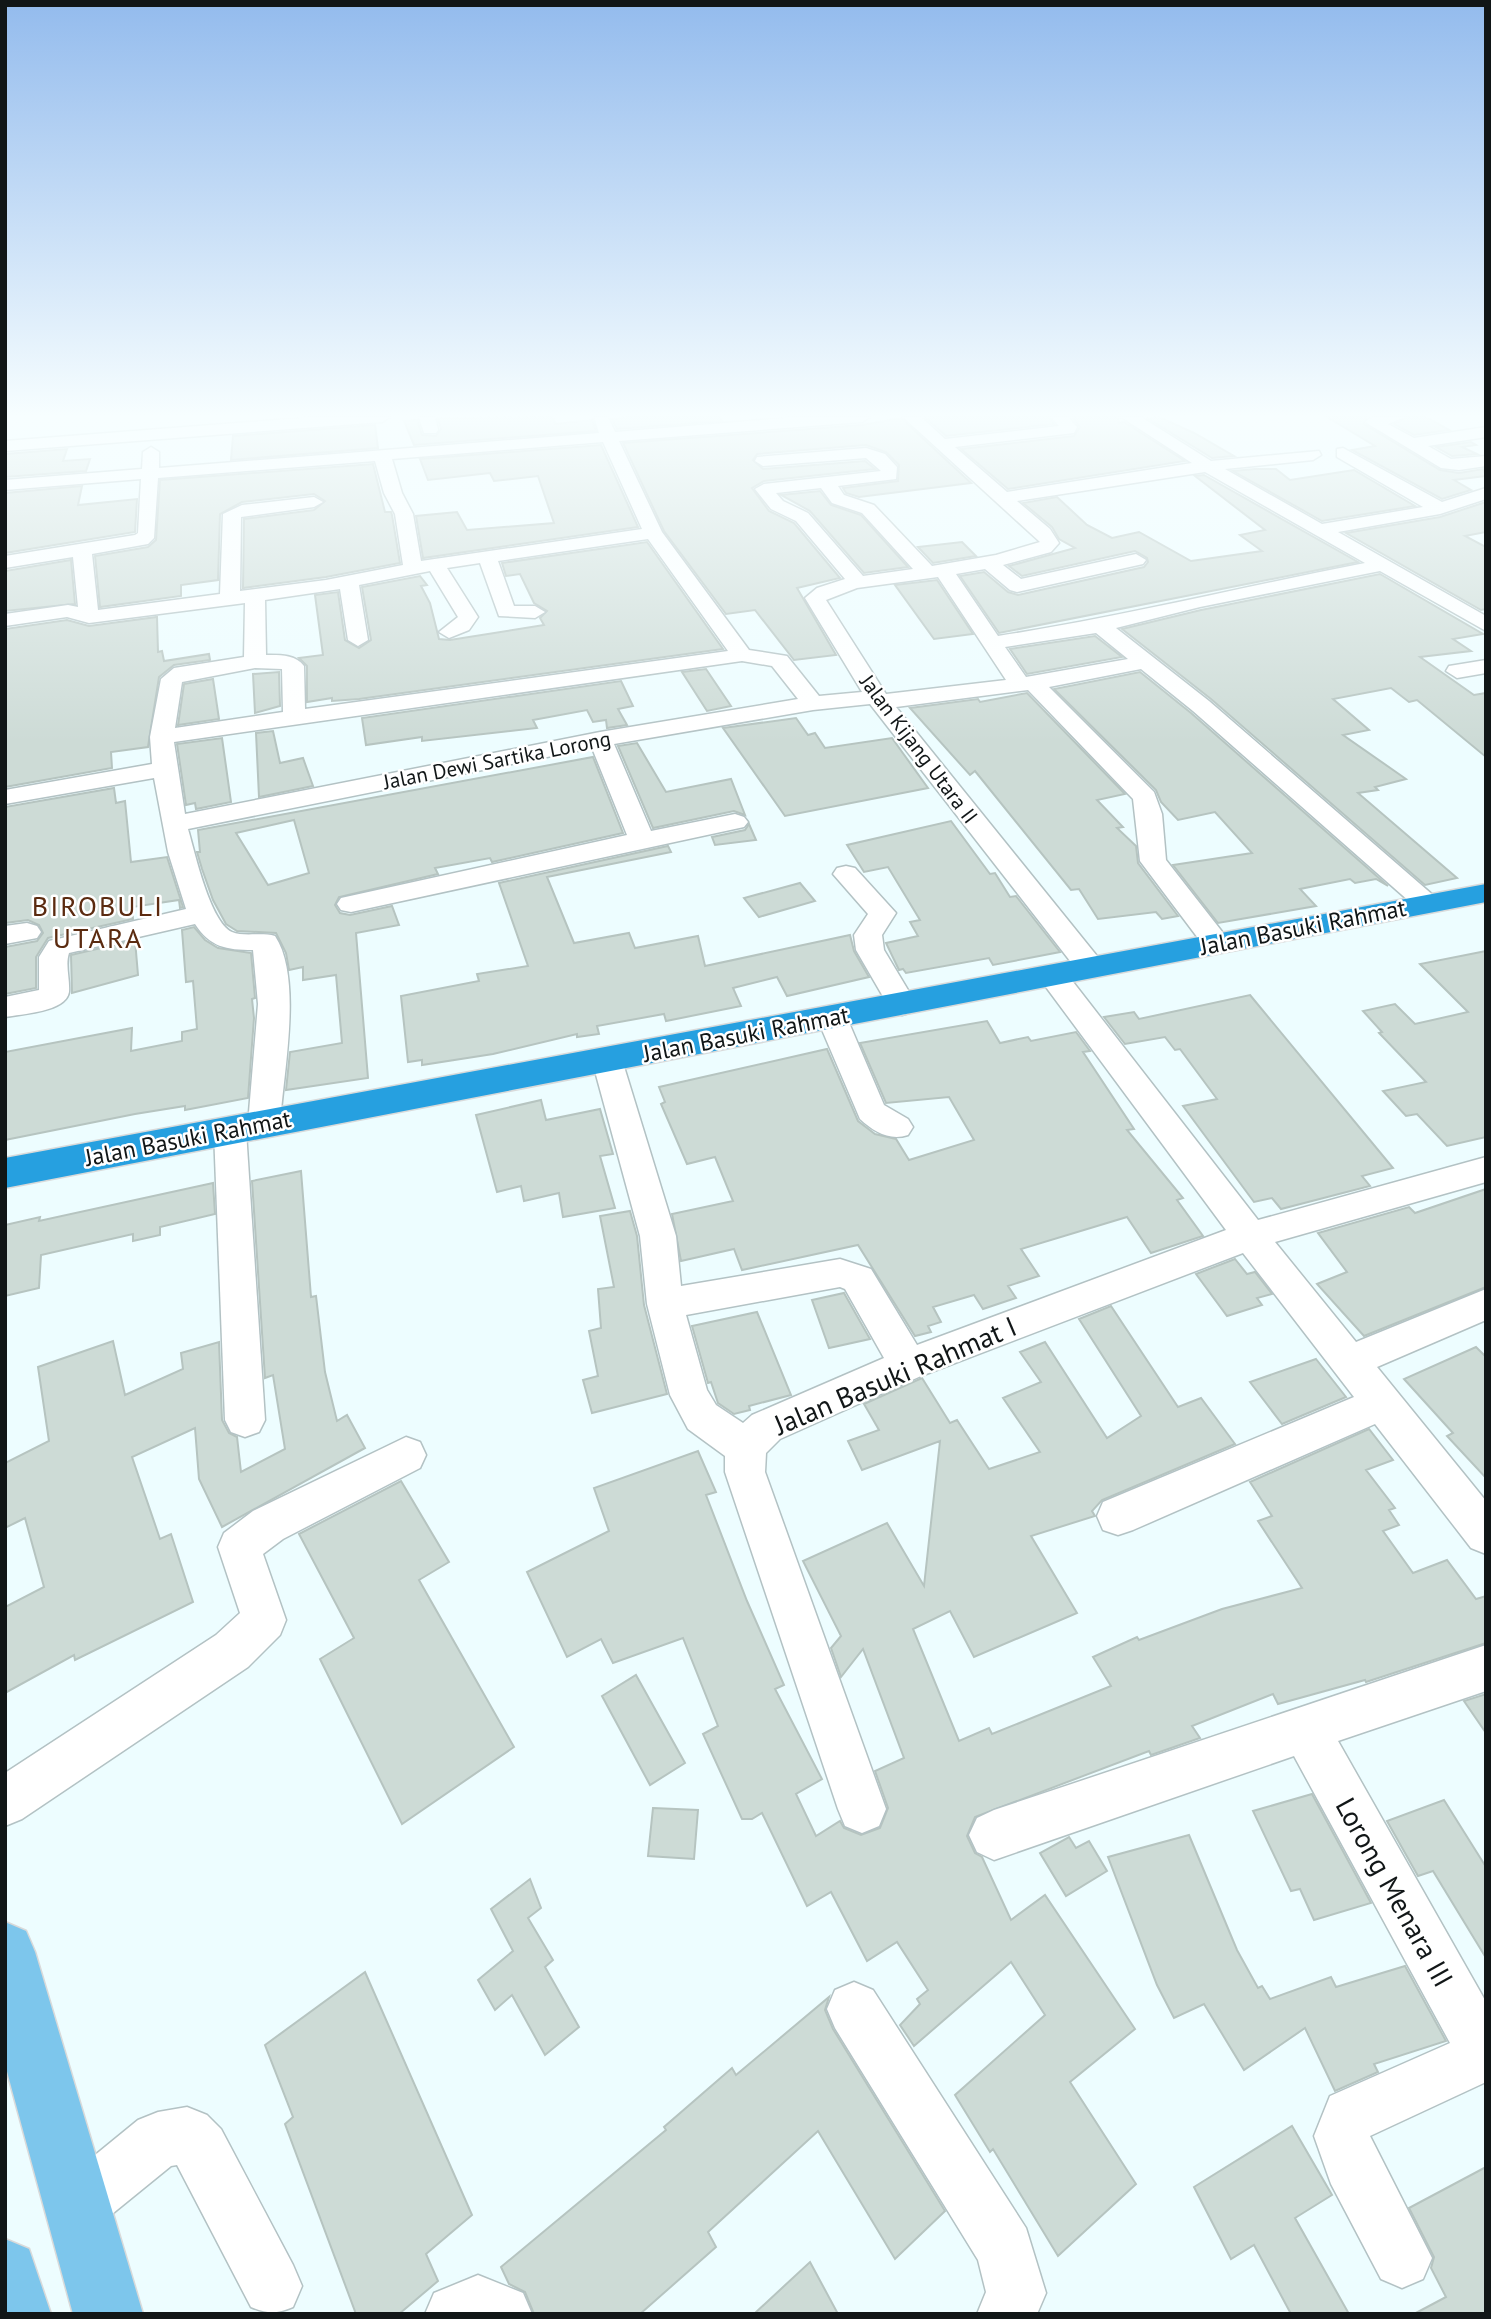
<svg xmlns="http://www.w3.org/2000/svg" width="1491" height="2319" viewBox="0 0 1491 2319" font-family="'PT Sans',sans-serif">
  <rect width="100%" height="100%" fill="#edfdff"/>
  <g fill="#cddbd6" stroke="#b6c4c0" stroke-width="2" fill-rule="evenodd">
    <path d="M553,417L555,424L592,420L596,431L414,445L404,421L417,420L422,435L436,436L441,429L438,418Z"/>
    <path d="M626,417H721L722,421L617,429L612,419Z"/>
    <path d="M925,417H1049L1054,424L946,436Z"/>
    <path d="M1072,417H1118L1119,423L1124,422L1185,461L1008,489L961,449L1074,436L1080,427Z"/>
    <path d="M1159,417L1194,433L1234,456L1212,458L1147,418Z"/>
    <path d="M1327,417H1367L1364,424L1440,470L1459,473L1483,469L1486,476L1454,480L1471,490L1442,499L1352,450L1375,446Z"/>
    <path d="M1407,417H1426L1449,430L1414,435L1394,424Z"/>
    <path d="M901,418L971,483L859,497L846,493L843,488L898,481L899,465L886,452L866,445L757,454L753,460L763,469L865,461L875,469L764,481L752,488L769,511L794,523L840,578L797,588L836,655L794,660L755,610L726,614L664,531L623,443L862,425Z"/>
    <path d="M375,425L378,448L231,460L233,436Z"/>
    <path d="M1471,442L1476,445L1462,447L1477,454L1452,456L1436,447Z"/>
    <path d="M601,445L638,527L423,558L416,516L457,512L467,530L554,523L538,476L494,481L490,473L428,480L420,459Z"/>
    <path d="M67,449L63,461L90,459L86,471L5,477V454Z"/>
    <path d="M373,464L385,512H391L392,515L400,563L326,577L243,588L244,519L314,510L325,501L314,494L242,502L220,514L218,580L181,585V596L100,607L95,556L148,547L156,540L160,480Z"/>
    <path d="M1255,469H1276L1290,480L1354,470L1415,506L1322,521L1233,471Z"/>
    <path d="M1204,475L1358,562L999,633L960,576L984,572L1008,592L1018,595L1144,567L1148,562L1147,558L1135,551L1022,576L1009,566L1075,548L1059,539L1052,527L1023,503L1057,497L1087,525L1112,538L1139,532L1191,561L1262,551L1240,535L1265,530L1195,476Z"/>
    <path d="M82,486L78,505L137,499L135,532L5,553V493Z"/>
    <path d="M820,491L831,505L861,515L908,567L864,573L810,511L781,495Z"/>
    <path d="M1486,502V532L1465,536L1486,547V609L1481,610L1346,533L1440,517Z"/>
    <path d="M647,542L723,649L359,699L332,701V698L307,702V666L299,658L323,655L315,595L338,592L345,640L359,648L371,640L362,587L420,576L427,585L421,586L430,603L439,639L450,640L544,625L540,618L547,611L534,603L520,574L506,576L502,563Z"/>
    <path d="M962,542L976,556L933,563L918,547Z"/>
    <path d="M71,560L75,604L5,611V571Z"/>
    <path d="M1380,574L1483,634L1453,639L1471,651L1420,657L1474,695L1486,693V757L1417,700L1409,702L1391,688L1333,699L1369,730L1343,735L1406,779L1375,787L1378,790L1358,793L1457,878L1425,885L1211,699L1122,629L1201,610Z"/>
    <path d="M937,580L973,634L934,639L895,585Z"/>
    <path d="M157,617L158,652L162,651L164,661L209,654L210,660L174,665L159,677L148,747L111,752L112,768L5,787V629L67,620L89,626Z"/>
    <path d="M1095,636L1122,657L1027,674L1010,649Z"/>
    <path d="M706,669L731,706L707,711L682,672Z"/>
    <path d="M279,672L280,706L255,713L253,674Z"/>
    <path d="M1140,672L1191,713L1388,886L1376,879L1355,883L1350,879L1300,889L1316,906L1218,923L1173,865L1252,853L1215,812L1178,820L1161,802L1156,790L1054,689Z"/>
    <path d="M213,679L219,719L178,725L184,684Z"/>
    <path d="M621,681L633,706L618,709L627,725L607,728L606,720L593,722L587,710L533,720L537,728L422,741V737L366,745L362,718Z"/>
    <path d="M1027,693L1125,794L1097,800L1123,827L1117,828L1136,846L1138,863L1178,916L1162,919L1156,912L1098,919L1079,889L1071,890L975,771L970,775L910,708L978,699L980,702Z"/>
    <path d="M796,718L808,735L815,733L825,748L892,738L928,788L785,816L723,728Z"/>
    <path d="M273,731L280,763L303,758L313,786L259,797L256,733Z"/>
    <path d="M222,738L231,802L196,809L195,803L186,805L177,744Z"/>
    <path d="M637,743L666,792L731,779L745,815L734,811L653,828L618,746Z"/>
    <path d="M593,757L623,833L492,862L490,858L435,868L438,874L339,897L335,905L340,913L350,915L392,906L399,925L356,933L368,1078L286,1090L290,1052L342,1043L336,975L303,980V967L289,970L286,953L276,933L237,931L226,924L213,900L202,869L197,852H200L198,830ZM294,820L309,873L268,885L236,833Z"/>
    <path d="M114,788L116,803L125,801L131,862L167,857L183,907L180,908L179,900L132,907L133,919L48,938L36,957V988L5,994V947L37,941L43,933L39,925L28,920L5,923V807Z"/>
    <path d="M951,821L990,874L995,873L1010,897L1016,896L1060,952L993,965L989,958L906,973L903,969L899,970L886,943L918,936L910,922L920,920L888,867L864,872L847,845Z"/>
    <path d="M749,824L756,840L715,845L712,837L745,830Z"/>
    <path d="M668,846L671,852L547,877L574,943L629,933L635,948L698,936L705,966L850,935L854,951L869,977L787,996L777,977L733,988L741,1006L666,1021L664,1014L597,1026L599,1034L577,1037V1034L493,1054L422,1065V1060L408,1062L401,996L479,981L477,974L528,966L499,883Z"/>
    <path d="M800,883L815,901L759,917L744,898Z"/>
    <path d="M194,927L205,940L218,948L251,953L255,998L252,999L254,1018L248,1098L185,1110V1106L135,1114L5,1140V1052L132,1028L131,1051L182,1041V1032L197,1029L193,981L186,982L182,930Z"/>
    <path d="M135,940L138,975L72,993L71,955Z"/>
    <path d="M1486,951V1137L1447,1146L1417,1114L1406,1116L1383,1091L1426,1082L1379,1033L1382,1032L1363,1011L1395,1004L1415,1024L1468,1012L1420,964Z"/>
    <path d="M1250,995L1393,1168L1362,1176L1370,1186L1281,1209L1272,1198L1254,1202L1183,1106L1217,1099L1180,1049L1175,1050L1165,1037L1125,1044L1104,1017L1134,1012L1139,1019Z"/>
    <path d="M987,1021L1000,1043L1028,1037L1031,1041L1076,1032L1090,1051L1083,1052L1134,1129L1127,1130L1183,1198L1177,1200L1203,1236L1151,1253L1127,1217L1021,1249L1039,1276L1008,1286L1016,1298L983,1309L974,1295L933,1307L941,1322L928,1326L931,1332L915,1336L858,1245L742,1270L734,1249L681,1261L672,1214L733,1201L715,1157L687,1164L661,1104L665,1102L659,1087L827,1049L858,1121L875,1134L896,1139L909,1160L974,1140L949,1097L886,1103L860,1043Z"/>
    <path d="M541,1100L546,1120L600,1109L613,1154L600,1156L615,1208L563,1217L559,1193L524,1201L521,1186L497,1192L476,1115Z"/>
    <path d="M301,1171L311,1297L316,1296L325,1372L337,1421L347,1415L365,1448L222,1527L199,1479L195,1428L132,1457L160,1539L171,1534L193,1602L75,1660L74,1655L5,1693V1607L44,1587L25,1518L5,1528V1463L49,1441L38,1367L113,1341L125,1395L183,1369L181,1353L219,1342L222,1420L229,1433L237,1437L241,1472L285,1449L273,1375L265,1378L252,1181Z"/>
    <path d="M213,1183L215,1214L160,1227V1235L133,1241V1234L41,1255L39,1288L5,1296V1225L40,1217L39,1221Z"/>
    <path d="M1486,1189V1287L1364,1336L1317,1284L1347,1272L1318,1233L1409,1207L1415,1213Z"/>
    <path d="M630,1211L637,1236L644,1305L667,1394L592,1413L583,1380L598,1376L589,1331L601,1328L598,1289L614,1287L600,1216Z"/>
    <path d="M1235,1259L1247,1274L1255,1272L1272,1294L1257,1298L1262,1305L1227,1316L1196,1274Z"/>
    <path d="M844,1293L870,1339L829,1348L812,1300Z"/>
    <path d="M1111,1306L1178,1407L1201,1398L1235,1444L1102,1500L1092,1511L1095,1516L1031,1536L1077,1613L974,1657L950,1611L913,1629L959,1741L989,1728L992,1734L1111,1686L1093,1657L1137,1637L1139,1640L1222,1609L1302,1588L1258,1521L1272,1516L1250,1482L1369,1429L1393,1460L1366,1470L1395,1508L1389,1510L1399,1525L1383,1531L1413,1573L1447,1560L1476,1599L1486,1596V1643L1366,1682L1365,1680L1278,1704L1273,1694L1192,1726L1200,1738L1151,1755L1149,1751L975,1817L967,1836L975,1853L982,1857L1011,1920L1045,1895L1135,2029L1070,2082L1136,2184L1058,2256L993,2149L990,2152L955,2095L1045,2015L1011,1962L914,2046L900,2025L920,2004L917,1999L928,1990L897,1942L867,1961L831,1892L807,1906L762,1813L752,1819H742L703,1734L718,1726L683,1638L613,1663L601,1639L567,1657L527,1572L609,1531L594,1488L698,1451L716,1492L706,1495L747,1601L784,1685L775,1689L822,1779L796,1794L816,1836L840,1821L844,1828L861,1835L880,1828L888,1808L875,1771L904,1758L863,1649L841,1677L831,1648L841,1636L803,1561L887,1523L924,1586L940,1441L862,1470L848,1441L879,1430L864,1404L922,1378L950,1423L957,1420L989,1469L1040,1452L1003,1398L1041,1382L1020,1352L1045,1342L1107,1438L1141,1416L1079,1319Z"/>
    <path d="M757,1312L791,1395L749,1406L750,1410L734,1414L718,1403L711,1382L708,1383L692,1326Z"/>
    <path d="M1476,1347L1486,1357V1478L1447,1436L1453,1433L1404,1379Z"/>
    <path d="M1316,1359L1346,1397L1282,1424L1250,1382Z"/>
    <path d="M401,1481L449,1562L419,1580L514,1747L402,1824L320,1659L354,1638L299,1534Z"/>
    <path d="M636,1675L685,1763L650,1785L602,1696Z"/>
    <path d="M1486,1694V1733L1464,1701Z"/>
    <path d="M1312,1794L1371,1903L1314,1920L1300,1889L1291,1891L1253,1811Z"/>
    <path d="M1444,1800L1486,1867V1958L1433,1871L1418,1876L1387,1821Z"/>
    <path d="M653,1808L698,1810L694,1859L648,1856Z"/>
    <path d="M1189,1835L1237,1950L1258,1988L1262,1986L1270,1999L1331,1977L1336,1987L1405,1966L1446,2041L1374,2064L1378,2072L1335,2091L1305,2028L1244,2070L1204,2004L1174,2018L1157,1985L1108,1857Z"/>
    <path d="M1069,1837L1076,1848L1089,1841L1107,1871L1066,1896L1040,1853Z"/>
    <path d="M530,1879L541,1908L528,1918L553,1960L545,1967L579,2027L545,2055L512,1995L495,2010L478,1980L513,1951L491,1909Z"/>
    <path d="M365,1972L472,2215L426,2254L438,2281L399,2314H356L285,2124L293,2117L265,2045Z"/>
    <path d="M829,1997L825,2010L833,2029L945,2211L895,2259L818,2131L708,2232L716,2247L640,2314H534L525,2292L509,2284L501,2267L666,2130L664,2127L732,2068L736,2075Z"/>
    <path d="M1292,2126L1332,2195L1295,2218L1349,2314H1291L1254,2245L1231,2259L1194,2187Z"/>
    <path d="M1486,2167V2314H1414L1446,2297L1431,2268L1434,2257L1409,2208Z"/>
    <path d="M810,2262L838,2314H754Z"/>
  </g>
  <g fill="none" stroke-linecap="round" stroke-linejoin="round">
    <defs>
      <g id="minor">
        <path d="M315,417H390L382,422L5,451V441Z"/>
        <path d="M419,417H435L438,430L436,433H424Z"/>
        <path d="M594,417H608L615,432L797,417H870L862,422L619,441L662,532L749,650L787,656L819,696L862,692L805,598L817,588L845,579L796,521L771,509L755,489L764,484L881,471L866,458L763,466L755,461L757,457L866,448L885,454L897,467L896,479L838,486L844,495L874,505L932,566L996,555L1040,542L903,417H921L945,439L1059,426L1051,417H1068L1077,427L1074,433L955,447L1007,492L1192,463L1121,417H1141L1211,461L1319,451L1321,455L1313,460L1225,469L1322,524L1423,507L1337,457V449L1343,448L1442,502L1486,488V499L1440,514L1338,532L1486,616V631L1380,571L1200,607L1116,628L1209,701L1442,903L1438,909H1418L1193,711L1141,669L1049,687L1154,792L1162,814L1166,860L1227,938L1231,944L1227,950L1217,953L1207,950L1140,861L1133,799L1028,690L896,707L1101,961L1105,968L1101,975L1091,977L1081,975L870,704L813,710L614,744L651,831L735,814L744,817L748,822L744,827L351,912L341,910L337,904L341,898L627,835L592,748L188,829C195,853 210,922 232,932C243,937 262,932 275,936C303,978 283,1074 280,1124L275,1132L264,1136L253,1132L248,1124L258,1004L253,950C226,950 210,947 195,924L69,953C65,965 70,979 69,992C66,1012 21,1014 5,1017V997L39,990V957L49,941L186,909L168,852L154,778L5,804V790L152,764L150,737L161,679L174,668L244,657L245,603L89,623L67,617L5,626V614L68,605L78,607L73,557L5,568V556L135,535L138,533L141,479L5,490V480L142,469L143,452L151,447L159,452V468L599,433ZM603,442L642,529L421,561L413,514L402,493L392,459ZM375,461L384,493L395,514L403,565L326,580L240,591L241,517L314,507L323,502L314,497L242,505L223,514L220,594L98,610L92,554L148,544L154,538L158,478ZM1205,472L1365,563C1242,587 1121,617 998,636L956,574L985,569L1010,590L1017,592L1143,564L1146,560L1136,554L1021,579L1003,565L1051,552L1059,543L1050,529L1017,501ZM821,488L832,503L862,513L913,569L863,576L808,513L783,501L776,493ZM648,539L728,651L305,709L304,666C295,654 279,655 266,655L265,600L340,589L348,640L358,646L368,640L359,585L430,571L458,617L439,632L449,638L469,630L478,617L447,568L480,563L499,616L535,618L545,612L535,606H514L498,561ZM938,577L1006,680L886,694L826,600L857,588ZM1096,633L1128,659L1026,677L1005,647ZM742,661L772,666L798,699L600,732L185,814L174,742ZM255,668L282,669L283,712L175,728L182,682Z"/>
        <path d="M1405,417L1388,424L1414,438L1486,427V437L1428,446L1451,459L1486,456V466L1459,470L1441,468L1365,422L1372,417Z"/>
        <path d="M1486,660V673L1457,678L1446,671L1449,666Z"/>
        <path d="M846,866L855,868L896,913L882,935L884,950L917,1005L912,1012L902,1015L892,1012L856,950L854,935L868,914L833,874L837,868Z"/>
        <path d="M27,923L37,926L41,932L37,938L5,944V926Z"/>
        <path d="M1053,967L1063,969L1258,1220L1486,1157V1182L1275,1242L1356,1342L1486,1289V1320L1377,1367L1486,1501V1554L1471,1548L1375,1424L1133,1530L1118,1535L1103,1530L1097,1516L1103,1502L1354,1397L1243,1253L921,1376L780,1439L766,1453L765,1472L886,1809L879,1826L862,1833L845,1826L838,1809L725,1472V1456L688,1429L670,1395L647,1304L640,1236L592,1060L596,1052L607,1049L618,1052L622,1060L676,1236L681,1286L840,1259L871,1269L917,1345L1226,1230L1043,983L1039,976L1043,969ZM840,1287L845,1289L884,1358L752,1415L743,1423L716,1405L707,1390L686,1315Z"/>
        <path d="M832,1008L843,1011L847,1018L884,1105L908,1119L913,1127L908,1135C890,1141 874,1132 860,1119L817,1018L821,1011Z"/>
        <path d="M230,1119L242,1123L246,1131L265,1420L259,1432L245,1437L231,1432L225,1420L214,1131L218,1123Z"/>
        <path d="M406,1437L420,1442L426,1455L420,1468L283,1539L263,1554L286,1620L280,1635L248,1667L22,1819L5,1826V1773L216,1635L240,1613L218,1547L224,1533L253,1511Z"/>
        <path d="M1486,1645V1691L1338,1741L1486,2002V2082L1370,2136L1432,2258L1423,2279L1402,2288L1381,2279L1331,2184L1314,2136L1330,2096L1450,2043L1294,1756L994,1860L977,1852L969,1835L977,1818L994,1810Z"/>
        <path d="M854,1982L873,1990L1026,2228L1046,2293L1037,2314H977L986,2292L978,2260L835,2028L827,2009L835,1990Z"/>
        <path d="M187,2107L207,2115L221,2129L293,2265L302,2286L293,2307C276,2314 268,2314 251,2307L177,2165L171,2166L96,2227L76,2236L56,2227L47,2207L56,2187L138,2120L158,2112Z"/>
        <path d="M478,2275L523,2293L532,2314H425L434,2293Z"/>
      </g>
      <g id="major">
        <path d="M5,1922L26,1931L35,1952L143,2314H73L5,2064Z"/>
        <path d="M5,2239L29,2249L51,2314H5Z"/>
      </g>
      <path id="highway" d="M1486,884V902L5,1188V1158Z"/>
    </defs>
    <use href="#minor" stroke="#b3c2c4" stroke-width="3"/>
    <use href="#major" stroke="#d9dada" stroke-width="3"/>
    <use href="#highway" stroke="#d9dada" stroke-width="3"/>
    <use href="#minor" fill="#fff" fill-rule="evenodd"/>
    <use href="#major" fill="#7dc6ec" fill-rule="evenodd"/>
    <use href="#highway" fill="#26a0e0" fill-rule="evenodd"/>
  </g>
  <linearGradient id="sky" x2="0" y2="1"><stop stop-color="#93bbed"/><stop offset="0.56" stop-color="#f7feff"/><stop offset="1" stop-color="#f7feff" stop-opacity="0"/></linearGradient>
  <rect width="1491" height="742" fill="url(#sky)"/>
  <g text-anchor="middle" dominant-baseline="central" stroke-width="5" stroke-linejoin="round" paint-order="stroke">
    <g font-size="21" fill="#111617" stroke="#fff">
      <text transform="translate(919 749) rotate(53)">Jalan Kijang Utara II</text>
      <text transform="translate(497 760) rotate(-11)">Jalan Dewi Sartika Lorong</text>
    </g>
    <g font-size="24" fill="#111617" stroke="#fff">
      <text transform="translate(1303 927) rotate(-11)">Jalan Basuki Rahmat</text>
      <text transform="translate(746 1034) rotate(-11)">Jalan Basuki Rahmat</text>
      <text transform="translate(188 1138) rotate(-11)">Jalan Basuki Rahmat</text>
    </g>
    <g font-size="28" letter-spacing="2" fill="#5b2b10" stroke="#fff">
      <text x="98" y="905">BIROBULI<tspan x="98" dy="32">UTARA</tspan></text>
    </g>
    <g font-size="28" fill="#111617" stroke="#fff">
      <text transform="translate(895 1375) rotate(-23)">Jalan Basuki Rahmat I</text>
      <text transform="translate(1395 1892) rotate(61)">Lorong Menara III</text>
    </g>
  </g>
  <rect width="1491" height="2319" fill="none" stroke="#111617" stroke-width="14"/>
</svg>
